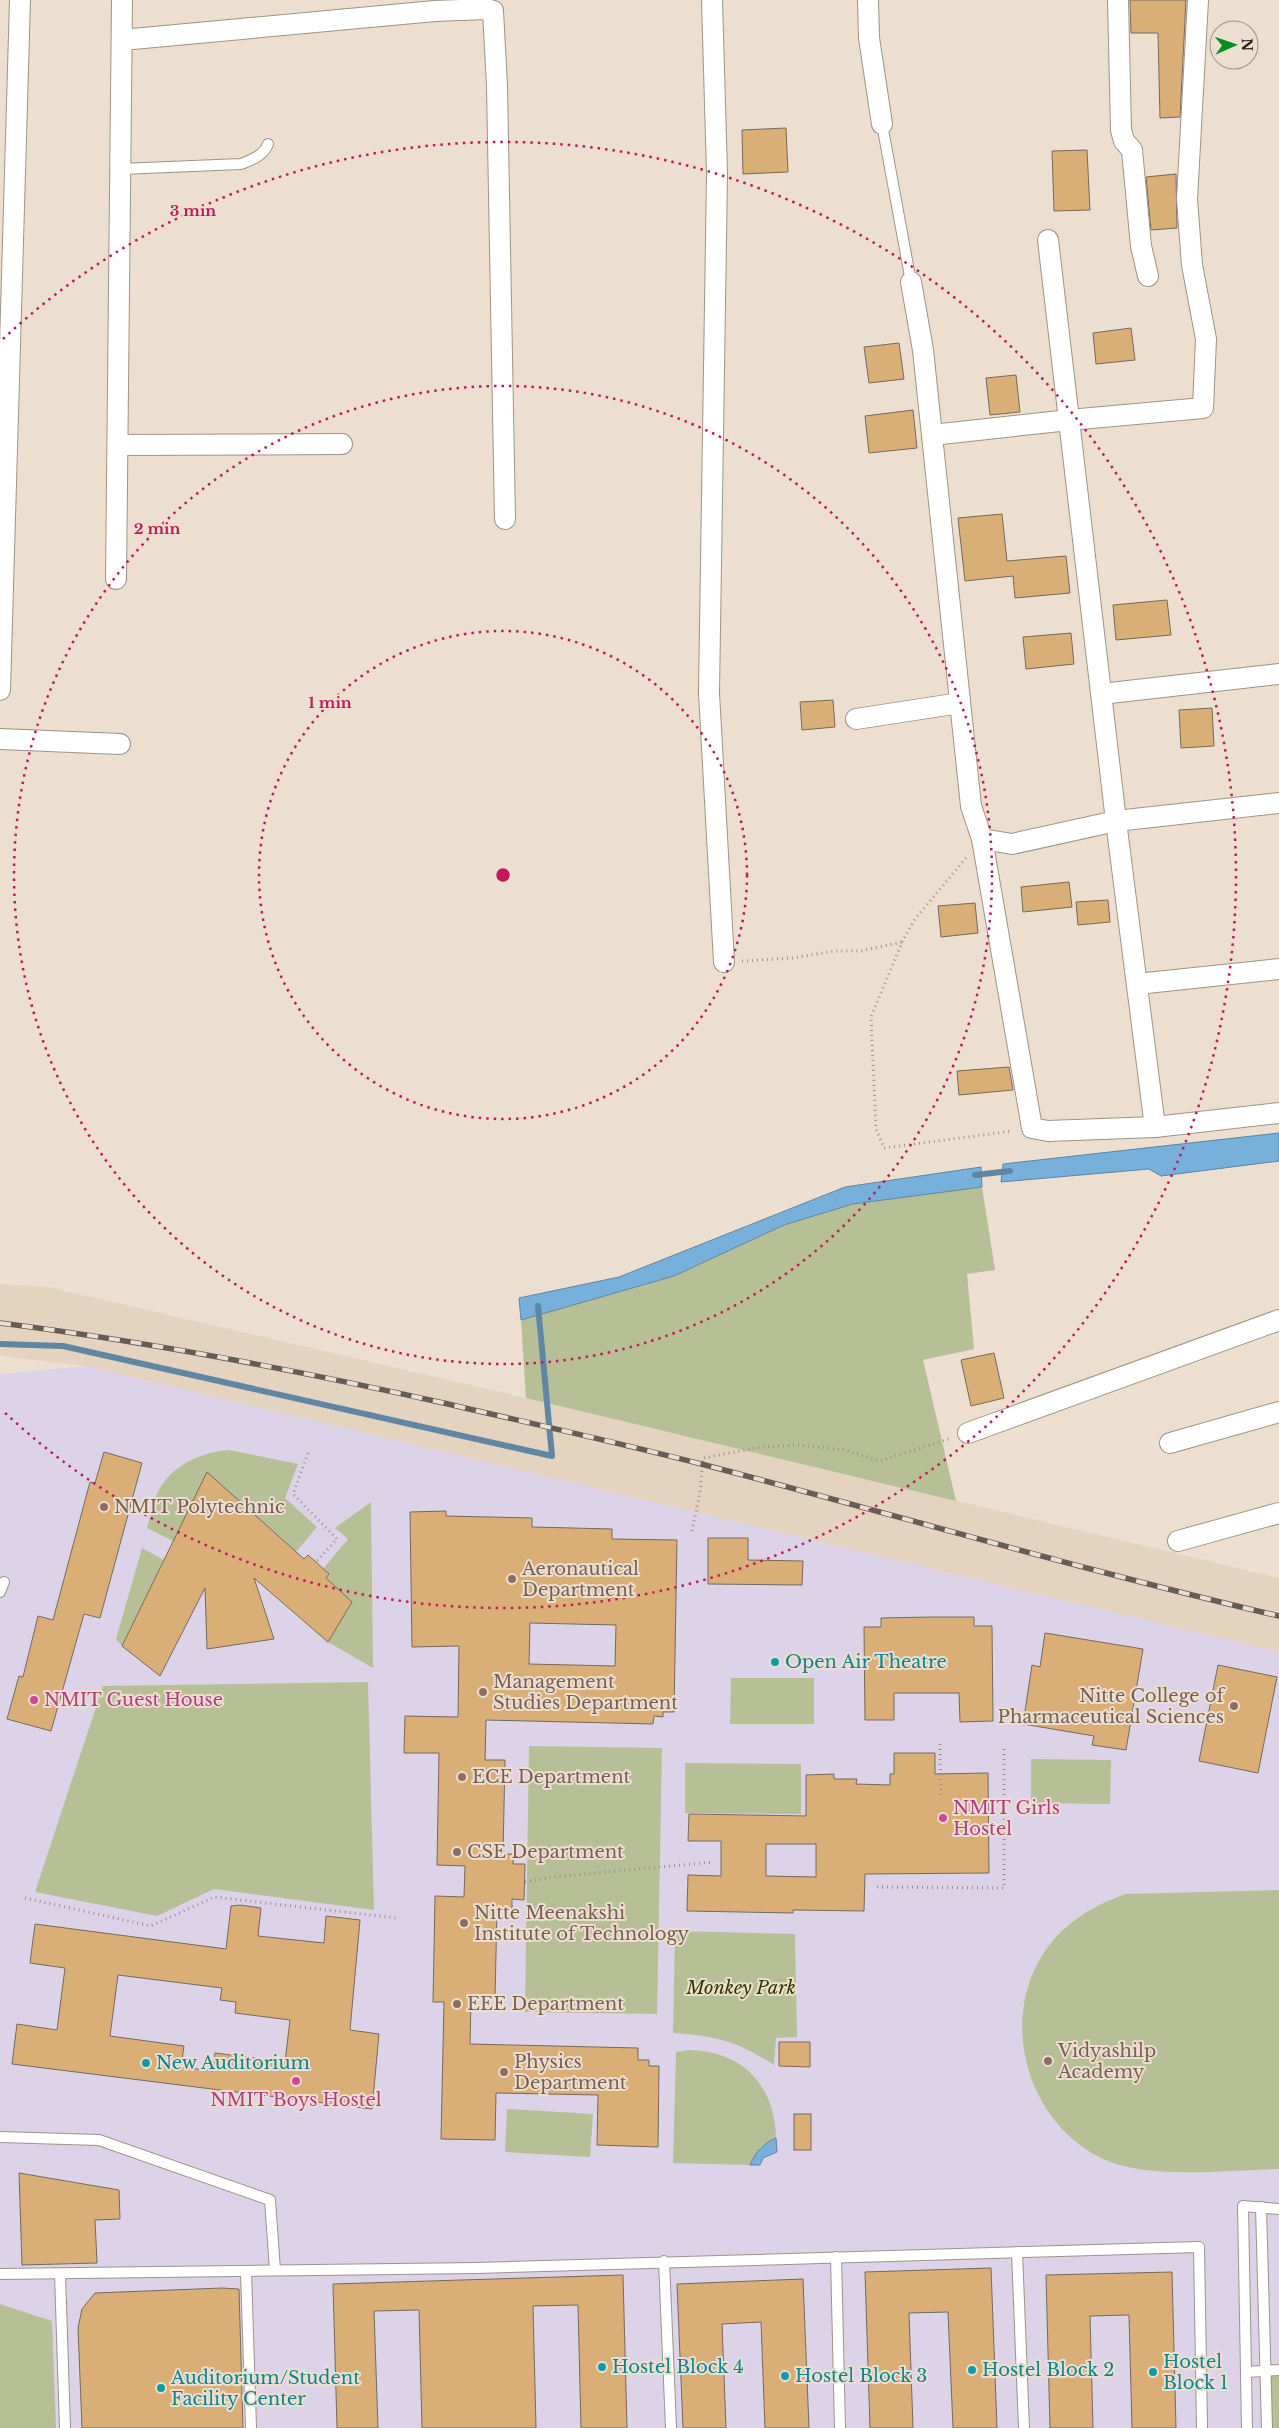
<svg xmlns="http://www.w3.org/2000/svg" width="1279" height="2428" viewBox="0 0 1279 2428" font-family="'Libre Baskerville',serif">
  <rect width="100%" height="100%" fill="#ecdfd0"/>
  <path fill="#e4d3be" d="M0,1284L48,1287L526,1398L1279,1578V1652L86,1366L0,1356Z"/>
  <path fill="#dcd3e8" d="M86,1366L1279,1652V2428H0V1374Z"/>
  <g fill="#b6bf95">
    <path d="M982,1187L995,1270L967,1274L974,1349L923,1360L956,1501L526,1398L521,1320L674,1276L784,1225L853,1204Z"/>
    <path d="M229,1450L298,1464L285,1498L317,1527L296,1552L173,1541L147,1528C151,1516 153,1501 159,1490C172,1465 202,1452 229,1450Z"/>
    <path d="M371,1502L373,1668L328,1642L352,1602L326,1578L329,1574L323,1569L348,1539L335,1528Z"/>
    <path d="M142,1548L164,1560L122,1646L116,1639Z"/>
    <path d="M731,1678H814V1724H730Z"/>
    <path d="M368,1682L374,1910L214,1889L157,1916L35,1892L103,1686Z"/>
    <path d="M529,1746L662,1748L657,2014L525,2012Z"/>
    <path d="M1031,1759L1111,1760L1110,1804L1031,1803Z"/>
    <path d="M685,1763L801,1764V1814L685,1813Z"/>
    <path d="M1279,1890V2169C1228,2170 1148,2180 1103,2159C1017,2118 993,1995 1064,1929C1083,1912 1103,1902 1126,1894Z"/>
    <path d="M675,1931L795,1934L797,2037L776,2038L774,2065C737,2041 717,2036 673,2033Z"/>
    <path d="M689,2050C742,2051 775,2085 776,2138L761,2146L750,2165L673,2163L676,2052Z"/>
    <path d="M507,2109L593,2114L590,2157L505,2152Z"/>
    <path d="M0,2304L52,2321L56,2428H0Z"/>
    <path d="M1279,2375V2428H1272L1270,2376Z"/>
  </g>
  <g fill="#76b0db" stroke="#5f86a2">
    <path d="M1279,1133V1161L1161,1176L1149,1169L1001,1182L1003,1164Z"/>
    <path d="M981,1167L982,1187L853,1204L784,1225L674,1276L521,1320L519,1298L619,1277L845,1187Z"/>
    <path d="M776,2138L777,2152L763,2158L760,2165H750C756,2152 762,2144 776,2138Z"/>
  </g>
  <g fill="none" stroke-linecap="round" stroke-linejoin="round">
    <g stroke="#5f86a2" stroke-width="6">
      <path d="M975,1175L1010,1171"/>
      <path d="M0,1344L63,1346L552,1456L538,1306"/>
    </g>
  </g>
  <g fill="#d9af77" stroke="#756a5c" fill-rule="evenodd">
    <path d="M1130,0H1186L1180,117L1160,118L1158,33H1131Z"/>
    <path d="M786,128L788,172L743,174L742,130Z"/>
    <path d="M1087,150L1090,210L1054,211L1052,151Z"/>
    <path d="M1176,174L1177,228L1151,230L1146,177Z"/>
    <path d="M1131,328L1135,360L1096,364L1093,333Z"/>
    <path d="M899,343L904,379L869,383L864,347Z"/>
    <path d="M1016,375L1020,412L990,415L986,378Z"/>
    <path d="M913,410L917,448L869,453L865,416Z"/>
    <path d="M1002,514L1007,561L1066,556L1070,593L1015,598L1013,576L965,581L958,518Z"/>
    <path d="M1167,600L1171,635L1116,640L1113,605Z"/>
    <path d="M1071,633L1074,664L1026,669L1023,637Z"/>
    <path d="M833,700L835,727L802,730L800,702Z"/>
    <path d="M1212,708L1214,746L1181,748L1179,710Z"/>
    <path d="M1069,882L1072,907L1023,912L1021,887Z"/>
    <path d="M1108,900L1110,922L1078,925L1076,902Z"/>
    <path d="M975,903L978,933L941,937L938,906Z"/>
    <path d="M1009,1067L1013,1090L959,1095L957,1071Z"/>
    <path d="M994,1353L1004,1398L971,1406L961,1360Z"/>
    <path d="M104,1452L142,1463L100,1618L84,1614L51,1731L7,1719L19,1676L23,1677L38,1616L53,1620L90,1482L95,1483Z"/>
    <path d="M207,1472L304,1559L308,1555L316,1562L329,1574L326,1578L352,1602L328,1642L254,1578L274,1639L207,1649L205,1588L160,1676L122,1646Z"/>
    <path d="M446,1511V1516L532,1518V1527L612,1529V1539L677,1540L674,1712H663V1717L654,1716L653,1724L486,1720L485,1760H505L503,1854H514L513,1864H525L524,1900L512,1899V1909H497L495,1998H471L470,2044L638,2048V2060H649V2066H659L658,2147L597,2145L598,2095L496,2093L495,2140L441,2139L444,2002H433L435,1896L464,1897L465,1866L437,1865L439,1753H404L405,1716L458,1717L459,1646L412,1647L410,1512ZM530,1623L616,1625L615,1666L529,1664Z"/>
    <path d="M708,1538H748V1560L803,1561L802,1585L708,1584Z"/>
    <path d="M932,1617H974V1626H992L993,1721L960,1722L959,1693H894V1720H865L864,1627H881V1618Z"/>
    <path d="M1045,1633L1143,1649L1126,1750L1092,1745L1094,1736L1023,1724L1032,1665L1040,1667Z"/>
    <path d="M1218,1665L1277,1677L1258,1773L1199,1761Z"/>
    <path d="M894,1753H935V1774L988,1773L989,1873L865,1874L864,1911L793,1910V1913L687,1911L688,1875L721,1876V1841H688L689,1814L806,1816V1775L834,1774V1779H857L856,1784L890,1785V1774H894ZM766,1844H816V1877L766,1876Z"/>
    <path d="M240,1905L261,1908L258,1936L324,1943L326,1916L360,1920L350,2030L379,2034L372,2109L12,2064L17,2024L57,2030L65,1968L30,1963L35,1924L226,1949L231,1906ZM118,1975L222,1988L220,2000L236,2002L235,2013L290,2020L285,2062L215,2053L213,2071L181,2067L184,2046L110,2036Z"/>
    <path d="M779,2042H810V2067L779,2066Z"/>
    <rect x="794" y="2114" width="17" height="36"/>
    <path d="M19,2173L119,2190L120,2219L95,2220L97,2263L22,2265Z"/>
    <path d="M991,2268L997,2428H953L948,2312L909,2313L913,2428H870L865,2272Z"/>
    <path d="M1172,2272L1176,2428H1132L1129,2315L1090,2316L1093,2428H1050L1046,2275Z"/>
    <path d="M623,2275L627,2428H581L578,2305L533,2306L536,2428H422L419,2310L374,2311L378,2428H337L333,2284Z"/>
    <path d="M803,2279L809,2428H765L761,2322L722,2324L726,2428H683L677,2284Z"/>
    <path d="M222,2288L239,2289L243,2428H82L78,2328L82,2309L95,2293Z"/>
  </g>
  <g fill="none" stroke-linecap="round" stroke-linejoin="round">
    <defs>
      <g id="lane">
        <path d="M882,124L911,282"/>
        <path d="M121,169L241,164C253,159 263,156 268,144"/>
        <path d="M0,1592L4,1582"/>
        <path d="M0,2137L99,2140L270,2200L275,2270"/>
        <path d="M1261,2207L1267,2428"/>
        <path d="M1017,2252L1024,2428"/>
        <path d="M836,2257L840,2428"/>
        <path d="M664,2261L671,2428"/>
        <path d="M246,2271L251,2428"/>
        <path d="M0,2274L477,2268L1199,2247L1202,2428"/>
        <path d="M60,2274L65,2428"/>
        <path d="M1247,2372L1279,2370"/>
        <path d="M1247,2428L1243,2206L1279,2209"/>
      </g>
      <g id="street">
        <path d="M712,0L717,174L709,693L724,962"/>
        <path d="M868,0L869,38L882,124"/>
        <path d="M1118,0L1121,130L1124,141L1132,150L1141,246L1148,276"/>
        <path d="M122,40L435,11L487,9L493,11L497,86L505,519"/>
        <path d="M1048,240L1069,420L1203,408L1206,339L1192,265L1187,199L1198,0"/>
        <path d="M911,282L923,350L971,806L982,839L1032,1128L1048,1131L1155,1127L1279,1113"/>
        <path d="M932,435L1069,420L1116,821L1155,1127"/>
        <path d="M118,445L342,444"/>
        <path d="M116,579L122,0"/>
        <path d="M0,690L20,0"/>
        <path d="M1101,694L1279,674"/>
        <path d="M856,719L960,703"/>
        <path d="M0,739L120,744"/>
        <path d="M982,839L1012,844L1116,821L1279,803"/>
        <path d="M1137,984L1279,969"/>
        <path d="M968,1433L1279,1320"/>
        <path d="M1170,1443L1279,1412"/>
        <path d="M1178,1541L1279,1513"/>
      </g>
    </defs>
    <use href="#lane" stroke="#9f9485" stroke-width="12"/>
    <use href="#street" stroke="#9f9485" stroke-width="22"/>
    <g stroke="#9b9286" stroke-width="3" stroke-dasharray="1 4" stroke-linecap="butt">
      <path d="M966,858L915,919L902,942L871,1017L876,1129L884,1148L1013,1131"/>
      <path d="M742,961L793,958L834,951H861L902,942"/>
      <path d="M308,1453L293,1494L337,1539L316,1562"/>
      <path d="M692,1531L700,1492L703,1458L762,1447L799,1445L845,1450L880,1461L949,1439"/>
      <path d="M940,1744L941,1796"/>
      <path d="M525,1882L553,1877L714,1862"/>
      <path d="M877,1887L1004,1888V1746"/>
      <path d="M25,1898L151,1926L214,1897L396,1918"/>
    </g>
    <use href="#lane" stroke="#fff" stroke-width="10"/>
    <use href="#street" stroke="#fff" stroke-width="20"/>
    <defs>
      <path id="rail" d="M0,1323C151,1342 300,1371 448,1404C534,1424 620,1443 705,1465C896,1515 1086,1571 1279,1616"/>
    </defs>
    <use href="#rail" stroke="#655e56" stroke-width="5.5"/>
    <use href="#rail" stroke="#ecdfd0" stroke-width="4" stroke-dasharray="11" stroke-linecap="butt"/>
  </g>
  <g fill="none" stroke="#c2185b" stroke-width="2.5" stroke-dasharray="2.5 5">
    <circle cx="503" cy="875" r="244"/>
    <circle cx="503" cy="875" r="489"/>
    <path d="M3 339A733 733 0 1 1 3 1411"/>
  </g>
  <g fill="#8d6e63" stroke="#ecdfd0" stroke-width="2">
    <circle cx="104" cy="1507" r="5"/>
    <circle cx="512" cy="1579" r="5"/>
    <circle cx="483" cy="1692" r="5"/>
    <circle cx="1234" cy="1706" r="5"/>
    <circle cx="462" cy="1777" r="5"/>
    <circle cx="457" cy="1852" r="5"/>
    <circle cx="464" cy="1923" r="5"/>
    <circle cx="457" cy="2004" r="5"/>
    <circle cx="1048" cy="2061" r="5"/>
    <circle cx="504" cy="2072" r="5"/>
  </g>
  <g fill="#0f9aa8" stroke="#ecdfd0" stroke-width="2">
    <circle cx="775" cy="1662" r="5"/>
    <circle cx="146" cy="2063" r="5"/>
    <circle cx="602" cy="2367" r="5"/>
    <circle cx="972" cy="2370" r="5"/>
    <circle cx="1153" cy="2372" r="5"/>
    <circle cx="785" cy="2376" r="5"/>
    <circle cx="161" cy="2388" r="5"/>
  </g>
  <g fill="#d1479c" stroke="#ecdfd0" stroke-width="2">
    <circle cx="34" cy="1700" r="5"/>
    <circle cx="943" cy="1818" r="5"/>
    <circle cx="296" cy="2081" r="5"/>
  </g>
  <g text-anchor="middle" dominant-baseline="central" stroke-width="4" stroke-linejoin="round" paint-order="stroke">
    <g font-size="18" fill="#785e54" stroke="#ecdfd0" text-anchor="start">
      <text x="114" y="1507">NMIT Polytechnic</text>
      <text x="522" y="1569">Aeronautical<tspan x="522" dy="21">Department</tspan></text>
      <text x="493" y="1682">Management<tspan x="493" dy="21">Studies Department</tspan></text>
      <text x="1224" y="1696" text-anchor="end">Nitte College of<tspan x="1224" dy="21">Pharmaceutical Sciences</tspan></text>
      <text x="472" y="1777">ECE Department</text>
      <text x="467" y="1852">CSE Department</text>
      <text x="474" y="1913">Nitte Meenakshi<tspan x="474" dy="21">Institute of Technology</tspan></text>
      <text x="467" y="2004">EEE Department</text>
      <text x="1058" y="2051">Vidyashilp<tspan x="1058" dy="21">Academy</tspan></text>
      <text x="514" y="2062">Physics<tspan x="514" dy="21">Department</tspan></text>
    </g>
    <g font-size="18" fill="#0d838f" stroke="#ecdfd0" text-anchor="start">
      <text x="785" y="1662">Open Air Theatre</text>
      <text x="156" y="2063">New Auditorium</text>
      <text x="1163" y="2362">Hostel<tspan x="1163" dy="21">Block 1</tspan></text>
      <text x="612" y="2367">Hostel Block 4</text>
      <text x="982" y="2370">Hostel Block 2</text>
      <text x="795" y="2376">Hostel Block 3</text>
      <text x="171" y="2378">Auditorium/Student<tspan x="171" dy="21">Facility Center</tspan></text>
    </g>
    <g font-size="18" fill="#b23c85" stroke="#ecdfd0" text-anchor="start">
      <text x="44" y="1700">NMIT Guest House</text>
      <text x="953" y="1808">NMIT Girls<tspan x="953" dy="21">Hostel</tspan></text>
      <text x="296" y="2100" text-anchor="middle">NMIT Boys Hostel</text>
    </g>
    <g font-size="18" font-style="italic" fill="#303603" stroke="#ecdfd0">
      <text x="741" y="1988">Monkey Park</text>
    </g>
  </g>
  <circle cx="503" cy="875" r="8" fill="#c2185b" stroke="#ecdfd0" stroke-width="2.5"/>
  <g font-size="15" text-anchor="middle" font-weight="bold" fill="#c2185b" stroke="#ecdfd0" stroke-width="4" stroke-linejoin="round" paint-order="stroke">
    <text x="193" y="216">3 min</text>
    <text x="157" y="534">2 min</text>
    <text x="330" y="708">1 min</text>
  </g>
  <g transform="translate(1234 45) rotate(88)"><circle r="24" fill="#ecdfd0" stroke="#9e9489"/>
  <path d="M0-4L9 19L0 12L-9 19Z" fill="#008e1f"/>
  <text y="-8" font-size="14" font-weight="bold" text-anchor="middle" fill="#28241e">N</text>
  </g>
</svg>
